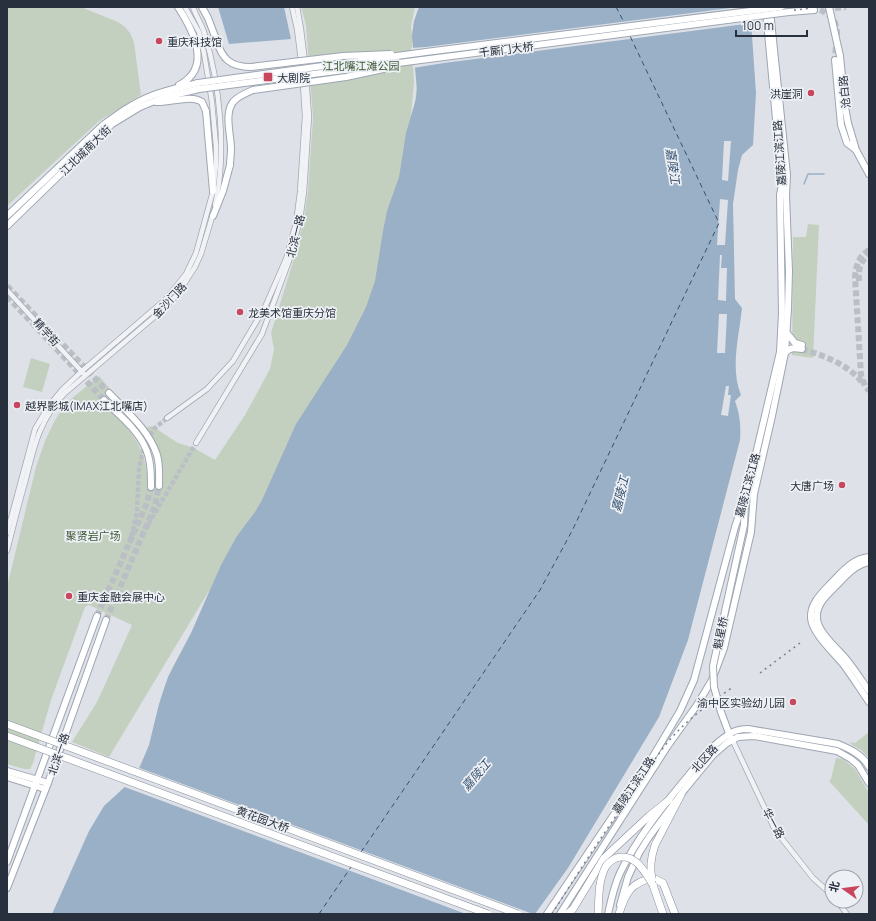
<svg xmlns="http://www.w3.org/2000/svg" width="876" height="921" viewBox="0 0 876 921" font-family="Manrope,'Noto Sans SC',sans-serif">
  <rect width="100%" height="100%" fill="#dee1e7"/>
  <g fill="#c4d0bf" fill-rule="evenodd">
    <path d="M7,7H81L118,22L125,27L130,33L134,42L141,95L99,121L7,206Z"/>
    <path d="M301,7H415L411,26L412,35L414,21L561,7L123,816L104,806C130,784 143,767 153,734C158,715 160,696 168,678C174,663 183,649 191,634C198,620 204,604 210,589L109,757L72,742L97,702L132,625L89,605L85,607L51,700L33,763L30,769H24L7,764V587L36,467L45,441L54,422L65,404L99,376L111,390L103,402C131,430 148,447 148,489H162V471L147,427L152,426L178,443L194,448L215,460L245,415L270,369L274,349L271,333L293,262L304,219L308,191L313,118L306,25ZM412,39C416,61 420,96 411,116L414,82Z"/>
    <path d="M808,224L819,225L813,358L792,355L793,237H806Z"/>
    <path d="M31,358L50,364L42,392L23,387Z"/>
    <path d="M869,732V758L861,750L852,745L850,742L855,743Z"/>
    <path d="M836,758L843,759L855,769L869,793V825L829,781L831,779Z"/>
  </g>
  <g fill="#9ab0c6">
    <path d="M218,7H284L291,39L229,44Z"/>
    <path d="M419,7H750L756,93L753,145L742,155L738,170L733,204L735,299L742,308C739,337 730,368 741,395L735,401C740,415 741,426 740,440L688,640L659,717L568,868L535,914H52L89,831L104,806L126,786L139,769L149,745L159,704L168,677L191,633L221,565L237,536L255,512L262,500L296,424L347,345L366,307L375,281L383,231L387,211L399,177L406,133L416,99L417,89L412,36L414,21Z"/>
  </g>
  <g fill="#dee1e7">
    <path d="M738,7H752L753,23L444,63L413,68L411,48L426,47Z"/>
    <path d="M724,141H731L728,181L722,180Z"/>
    <path d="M720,199L728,200L725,245H717Z"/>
    <path d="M720,255H722L721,268H727L726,301L718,300Z"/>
    <path d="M719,314H727L725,353H717Z"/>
    <path d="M726,386H729L728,395H731L728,416L721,415Z"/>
    <path d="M137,767L533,914H466L122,786Z"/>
  </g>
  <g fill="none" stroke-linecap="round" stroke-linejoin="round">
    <path stroke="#9ab0c6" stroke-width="1.5" d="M804,184L808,174H824"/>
    <g stroke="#34506f" stroke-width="1" stroke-dasharray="5 4" stroke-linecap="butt">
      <path d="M616,7L625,24"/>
      <path d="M361,852L540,590L572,531L719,223L630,36"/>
      <path d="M319,914L351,867"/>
    </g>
    <g stroke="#babec5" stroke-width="4.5" stroke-dasharray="4.5 2" stroke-linecap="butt">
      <path d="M142,535L196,443"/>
      <path d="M130,543L137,512L139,468L142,454L154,429L167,418"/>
    </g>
    <g stroke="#babec5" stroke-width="6" stroke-dasharray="6 3" stroke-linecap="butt">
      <path d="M826,9L846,7"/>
      <path d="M820,10C845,20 835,39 835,60"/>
      <path d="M869,250C859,256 856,265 855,277L861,375L865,386L869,391"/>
      <path d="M859,281C858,270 860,261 869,255"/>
      <path d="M7,286L109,393"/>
      <path d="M7,296L104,400"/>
      <path d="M802,349C824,356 846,363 862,382"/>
      <path d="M97,616L147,503L151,487"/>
      <path d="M106,620L155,506L159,486"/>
    </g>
    <defs>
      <g id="minor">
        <path d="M193,7C196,16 201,23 204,32C220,83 227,154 215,205"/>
        <path d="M7,290L84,374"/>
        <path d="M167,418L207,389L233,361L265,307L286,259L296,223L300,192L305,116L302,69L297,29L292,7"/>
        <path d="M196,443L262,334L289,261L300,220L304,192L309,117L305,62L301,29L297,7"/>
        <path d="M7,533L35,429L48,407L62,390L82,371L166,299L186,274L196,253L213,191L216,165V146L212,102L204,53L199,32L185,7"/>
        <path d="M7,551C13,527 19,503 26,479C34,446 40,419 65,393L160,312L177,295L195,267L201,254L213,214"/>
        <path d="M732,739L775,830L813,878L832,895"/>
        <path d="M837,901L847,914"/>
      </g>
      <g id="major">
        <path d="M178,7C193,30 213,68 179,85"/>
        <path d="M202,7L208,18L216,39"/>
        <path d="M829,7L840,56L845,107L848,123L856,150L869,174"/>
        <path d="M789,12L814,10"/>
        <path d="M835,60L841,125L847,143L855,149"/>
        <path d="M156,102C171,103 191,94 202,102L206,111L213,191"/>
        <path d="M7,216L103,125C118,114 133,103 151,96C166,90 182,87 198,83"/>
        <path d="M213,216L223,191L230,165"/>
        <path d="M7,226L112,124L140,107L152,102L165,97L199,89"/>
        <path d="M786,332L795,343L802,345"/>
        <path d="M785,353C790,347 794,348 802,349"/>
        <path d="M109,393C126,411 149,430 157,455C160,465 159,476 159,486"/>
        <path d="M104,400C118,414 137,429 145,447C151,459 151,474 151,487"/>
        <path d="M744,525L745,505"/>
        <path d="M869,557C852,559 843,571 832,582C822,593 810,603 811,618C812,633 833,652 843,664C852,676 860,689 869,702"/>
        <path d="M869,562C854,565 845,577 835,587C826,596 816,605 817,618C817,632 839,650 847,660C855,670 862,681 869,691"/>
        <path d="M721,712L730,736"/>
        <path d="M7,771L48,783"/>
        <path d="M7,777L45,789"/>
        <path d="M7,862L97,616"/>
        <path d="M7,888L48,783L106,620"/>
        <path d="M620,905L628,877L639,853L649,837L685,789L713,755L727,743L738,737L754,736L837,751L851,759L858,765L869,783"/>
        <path d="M547,914L652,758L680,711L694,680L735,527L747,492L780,352L782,313L780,195L782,184L766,11"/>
        <path d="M560,914L667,747L697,705L712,680L724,648L751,532L754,494L772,416L785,353L788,309L789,271L786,195L787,175L770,11"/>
        <path d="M608,914C611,900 614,886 620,873C637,838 663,806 688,776C700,761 712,745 728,735C734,730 741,729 748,729L838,744C850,749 863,755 869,767"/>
      </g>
      <g id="highway">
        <path d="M655,845L681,795"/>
        <path d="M653,885L663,914"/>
        <path d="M567,914L573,909L604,858L649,816L669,800"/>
        <path d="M619,914C625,894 631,882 653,878L663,883L675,914"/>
      </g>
    </defs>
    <use href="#minor" stroke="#a4a8b1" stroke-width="6"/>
    <use href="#major" stroke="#9da6b2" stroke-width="8"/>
    <use href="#highway" stroke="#868f9d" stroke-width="8"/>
    <use href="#minor" stroke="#f0f2f5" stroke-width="4.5"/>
    <use href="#major" stroke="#fff" stroke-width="6"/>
    <use href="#highway" stroke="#fff" stroke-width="7"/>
    <g stroke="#78828f" stroke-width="1.5" stroke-dasharray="2 4" stroke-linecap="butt">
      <path d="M199,88L811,8"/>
      <path d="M760,673L800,643"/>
      <path d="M552,914C579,871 607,828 636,787C649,769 661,748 676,733C693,715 713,701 733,687"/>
    </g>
    <defs>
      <g id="major-bridge">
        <path d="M216,39C222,59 230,67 251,67L343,56L391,54"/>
        <path d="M198,83L426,52L781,7"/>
        <path d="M199,89L789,12"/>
        <path d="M230,165C230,160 231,154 231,149C231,135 224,114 233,102C238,96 246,93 253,90L346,77L388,68"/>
        <path d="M721,712L714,687L713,666L744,525"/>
      </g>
      <g id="highway-bridge">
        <path d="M7,724L518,914"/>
        <path d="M7,736L488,914"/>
        <path d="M652,879C649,867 651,857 655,845"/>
        <path d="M598,914C599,899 598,882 605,868C607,863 612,860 616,858C635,852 645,872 653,885"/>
      </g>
    </defs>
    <use href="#major-bridge" stroke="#9da6b2" stroke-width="8" stroke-linecap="butt"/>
    <use href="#highway-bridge" stroke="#868f9d" stroke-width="8" stroke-linecap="butt"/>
    <use href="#major-bridge" stroke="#fff" stroke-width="6"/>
    <use href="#highway-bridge" stroke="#fff" stroke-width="7"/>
  </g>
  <g fill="#c8465e" stroke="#edf0f4" stroke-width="1.5">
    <circle cx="159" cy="41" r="4"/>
    <rect x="263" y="72" width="10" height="10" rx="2"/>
    <circle cx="811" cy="93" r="4"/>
    <circle cx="240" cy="312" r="4"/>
    <circle cx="17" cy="405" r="4"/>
    <circle cx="842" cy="485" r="4"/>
    <circle cx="69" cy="596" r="4"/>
    <circle cx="793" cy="702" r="4"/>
  </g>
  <g text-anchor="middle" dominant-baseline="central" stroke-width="3.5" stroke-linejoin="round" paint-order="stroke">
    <g font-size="11" fill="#28303d" stroke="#edf0f4" text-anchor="start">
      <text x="167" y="41">重庆科技馆</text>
      <text x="277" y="77">大剧院</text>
      <text x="803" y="93" text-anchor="end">洪崖洞</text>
      <text x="248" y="312">龙美术馆重庆分馆</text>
      <text x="25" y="405">越界影城(IMAX江北嘴店)</text>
      <text x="834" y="485" text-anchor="end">大唐广场</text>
      <text x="77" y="596">重庆金融会展中心</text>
      <text x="785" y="702" text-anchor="end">渝中区实验幼儿园</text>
    </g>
    <g font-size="11" fill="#28303d" stroke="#edf0f4">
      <text transform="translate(506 49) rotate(-7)">千厮门大桥</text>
      <text transform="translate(844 92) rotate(-96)">沧白路</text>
      <text transform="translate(85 150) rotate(-44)">江北城南大街</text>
      <text transform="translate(779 153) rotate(-94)">嘉陵江滨江路</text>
      <text transform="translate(295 236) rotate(-76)">北滨一路</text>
      <text transform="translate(169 300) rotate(-47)">金沙门路</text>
      <text transform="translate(47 332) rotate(48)">精学街</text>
      <text transform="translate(747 485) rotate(-75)">嘉陵江滨江路</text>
      <text transform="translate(720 633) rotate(-78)">魁星桥</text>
      <text transform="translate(58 754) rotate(-71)">北滨一路</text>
      <text transform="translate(704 758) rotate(-48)">北区路</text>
      <text transform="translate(633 785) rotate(-56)">嘉陵江滨江路</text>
      <text transform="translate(263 819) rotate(20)">黄花园大桥</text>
      <text transform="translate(774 823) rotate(61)">华一路</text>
    </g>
    <g font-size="11" fill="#3d5835" stroke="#edf0f4">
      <text x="361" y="65">江北嘴江滩公园</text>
      <text x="93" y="535">聚贤岩广场</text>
    </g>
    <g font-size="12" font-style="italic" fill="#34506f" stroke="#edf0f4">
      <text transform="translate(673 166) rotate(82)">嘉陵江</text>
      <text transform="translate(620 494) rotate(-76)">嘉陵江</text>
      <text transform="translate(476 775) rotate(-49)">嘉陵江</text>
    </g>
  </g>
  <rect width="876" height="921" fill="none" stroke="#28303d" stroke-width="16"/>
  <g transform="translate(844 889) rotate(284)"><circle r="19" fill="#edf0f4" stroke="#9ea3ab"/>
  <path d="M0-3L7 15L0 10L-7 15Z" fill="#c8465e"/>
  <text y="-6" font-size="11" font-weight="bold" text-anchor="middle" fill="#28303d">北</text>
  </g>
  <path d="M736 30v6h71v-6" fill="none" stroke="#28303d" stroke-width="2"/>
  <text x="742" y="30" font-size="12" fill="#28303d" stroke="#edf0f4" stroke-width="3" paint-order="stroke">100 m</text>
</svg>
